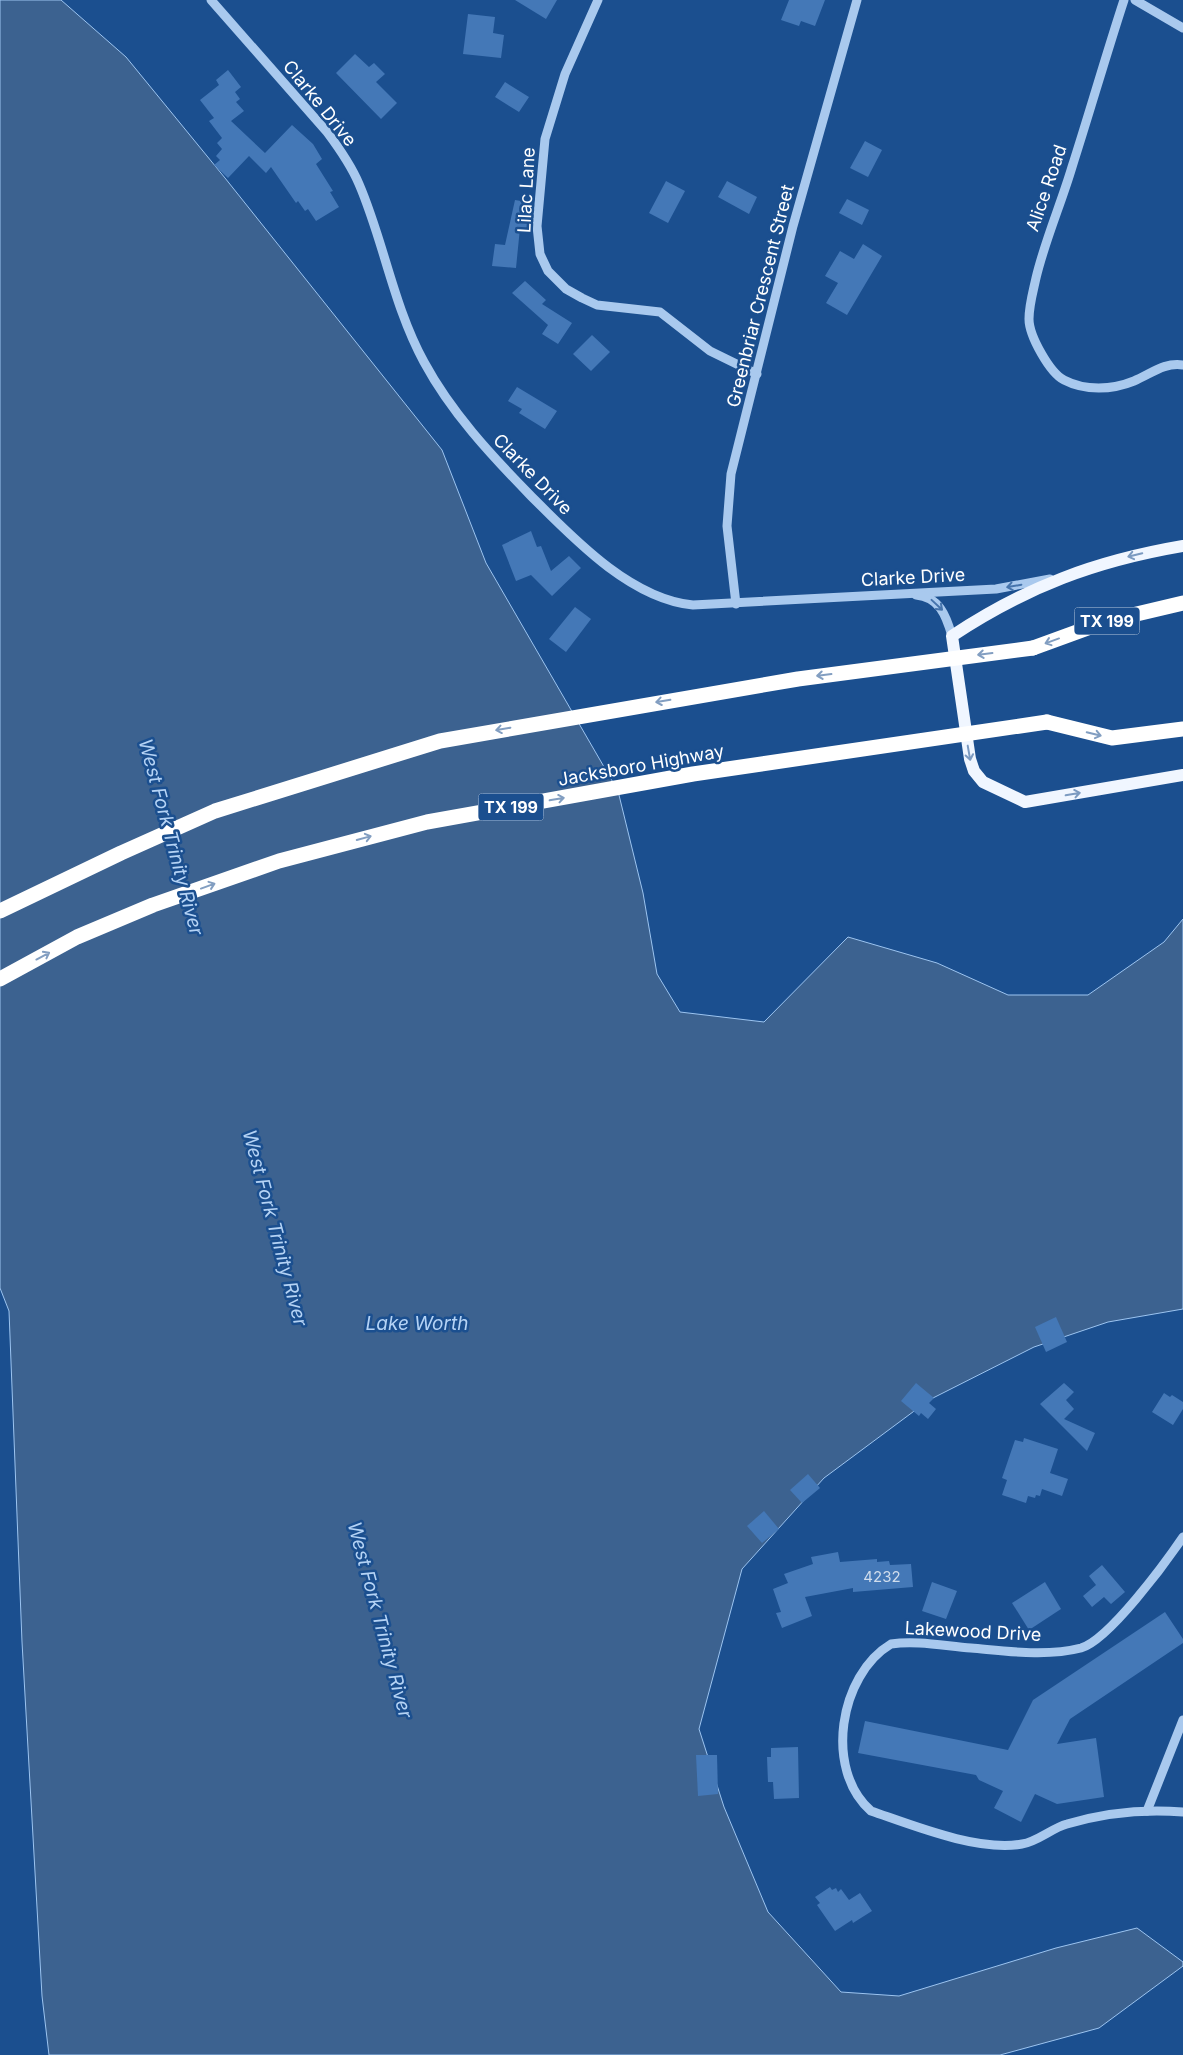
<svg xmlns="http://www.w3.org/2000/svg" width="1183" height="2055" viewBox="0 0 1183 2055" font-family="Inter,sans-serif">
  <rect width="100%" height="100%" fill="#1b4f8f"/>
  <path fill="#3c6290" stroke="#9cc4f0" d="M0,0H61L126,57L225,178L442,450L486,563L618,791L643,893L657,974L680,1012L764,1022L848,937L937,963L1008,995H1088L1164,942L1183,919V1309L1108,1322L1034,1347L929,1400L824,1478L742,1569L699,1729L724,1807L768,1912L841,1992L899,1996L1056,1948L1137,1928L1183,1962V1966L1099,2028L1000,2055H49L42,1996L22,1642L9,1311L0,1288Z"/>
  <g fill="#4478b7">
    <path d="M515,0H557L546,19Z"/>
    <path d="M789,0H825L815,26L801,21L799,26L781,20Z"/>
    <path d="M468,14L495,17L493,33L504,35L501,58L463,54Z"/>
    <path d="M355,54L369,67L374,63L385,74L376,82L397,103L381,119L336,73Z"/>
    <path d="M228,70L241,87L235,92L240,99L236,102L244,111L231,121L265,153L292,125L313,144L322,159L316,164L333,191L330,192L339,207L316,221L308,209L305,211L298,201L296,203L271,167L266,173L249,156L228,178L214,165L220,160L216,156L222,149L217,143L222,138L209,121L214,118L200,100L219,85L216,80Z"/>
    <path d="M505,82L529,97L519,112L495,97Z"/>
    <path d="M865,141L882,150L868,177L850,168Z"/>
    <path d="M666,181L685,191L668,223L649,213Z"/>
    <path d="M727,181L757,197L749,214L718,197Z"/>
    <path d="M847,199L869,210L862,225L839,213Z"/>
    <path d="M515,200L533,203L527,230L520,228L516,268L492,266L495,244L505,245Z"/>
    <path d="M863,244L882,256L847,315L826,303L838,283L825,276L840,251L854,259Z"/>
    <path d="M525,281L546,300L542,304L572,323L558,344L542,334L548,325L512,293Z"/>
    <path d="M592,335L610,352L591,371L573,354Z"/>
    <path d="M517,387L557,411L545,429L519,413L522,409L508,401Z"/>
    <path d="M531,531L537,547L541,546L551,571L569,556L581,568L552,596L531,575L516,581L502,545Z"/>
    <path d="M575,607L591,619L566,652L549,639Z"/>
    <path d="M1056,1317L1067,1342L1046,1352L1035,1327Z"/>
    <path d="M916,1383L934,1398L929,1403L936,1409L928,1419L921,1413L919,1416L901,1401Z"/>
    <path d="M1064,1383L1074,1392L1066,1400L1074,1409L1064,1419L1095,1433L1087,1451L1040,1404Z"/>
    <path d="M1164,1393L1170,1397L1172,1395L1183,1402V1409L1173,1425L1152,1412Z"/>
    <path d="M1024,1438L1058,1449L1050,1473L1068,1479L1062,1496L1042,1489L1040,1496L1036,1495L1035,1498L1028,1496L1026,1503L1002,1495L1007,1480L1002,1478L1015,1440L1023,1442Z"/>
    <path d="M808,1474L820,1488L802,1503L790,1490Z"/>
    <path d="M764,1511L779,1529L762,1543L747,1526Z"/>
    <path d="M838,1552L840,1562L877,1559V1562L889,1561L890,1565L911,1564L913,1587L853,1592V1588L805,1597L812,1616L782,1628L776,1613L781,1612L773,1589L788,1583L784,1574L813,1564L811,1557Z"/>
    <path d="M1102,1565L1125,1592L1111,1604L1104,1597L1092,1607L1083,1596L1096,1585L1089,1576Z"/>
    <path d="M932,1582L957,1591L946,1619L922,1611Z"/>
    <path d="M1045,1582L1061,1609L1029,1630L1012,1603Z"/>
    <path d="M1165,1612L1183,1639V1643L1070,1719L1057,1744L1096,1738L1104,1797L1057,1804L1035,1794L1021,1822L994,1808L1003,1791L979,1780L976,1775L858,1753L865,1721L1008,1750L1033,1700Z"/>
    <path d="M798,1747L799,1798L774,1799L773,1782H768L767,1757H771V1748Z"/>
    <path d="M696,1755H717L718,1794L698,1796Z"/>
    <path d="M830,1887L832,1890L836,1888L838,1892L841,1889L849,1900L860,1893L872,1911L853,1923L852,1920L835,1931L817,1905L820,1903L815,1897Z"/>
  </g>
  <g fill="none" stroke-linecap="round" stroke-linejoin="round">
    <g stroke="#a9c9ee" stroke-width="9">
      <path d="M211,0L327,132C339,148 351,165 359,184C384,242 393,305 424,362C451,412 490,454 530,495C572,537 630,599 693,605L996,589L1050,579"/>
      <path d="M598,0L565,74L545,139L537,226L540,254L548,271L566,289L582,298L597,305L660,312L710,351L757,374"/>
      <path d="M1124,0C1106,55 1090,111 1072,167C1061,204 1045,240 1036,278C1033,292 1029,305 1029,319C1029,336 1050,373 1064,380C1085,391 1112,390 1134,381C1151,374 1164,362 1183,365"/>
      <path d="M1135,0L1183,28"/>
      <path d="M916,595C939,597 946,615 952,636"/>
      <path d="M736,604L727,526L731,474L793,226L857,0"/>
      <path d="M1183,1537C1166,1562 1109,1640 1081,1648C1046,1657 1006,1651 971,1648C945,1646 916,1640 891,1644C839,1675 824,1770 871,1811C912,1825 978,1852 1022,1844C1037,1842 1052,1828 1067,1824C1104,1813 1145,1809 1183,1812"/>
      <path d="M1147,1811L1183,1720"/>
    </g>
    <path stroke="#f0f6ff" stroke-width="12" d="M1183,546C1095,561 1026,587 952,636L970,759L974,771L983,782L1025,802L1183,775"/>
    <g stroke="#fff" stroke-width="15">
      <path d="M1033,648L1107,621L1183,603"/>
      <path d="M1047,722L1112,738L1183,729"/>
    </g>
    <g stroke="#fff" stroke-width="15">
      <path d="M0,911L121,853L215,811L440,741L798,679L1033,648"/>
      <path d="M0,979L77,937L153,905L279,861L427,822L693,774L1047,722"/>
    </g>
  </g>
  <defs><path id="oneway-shaft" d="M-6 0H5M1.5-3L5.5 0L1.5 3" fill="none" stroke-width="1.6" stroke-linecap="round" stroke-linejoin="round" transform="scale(1.25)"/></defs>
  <g stroke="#7b9ac1">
    <use href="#oneway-shaft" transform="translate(1135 555) rotate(166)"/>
    <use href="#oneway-shaft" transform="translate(969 753) rotate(80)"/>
    <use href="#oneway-shaft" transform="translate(1073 794) rotate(-10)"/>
  </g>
  <g stroke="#4674ac">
    <use href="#oneway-shaft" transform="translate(1014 586) rotate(170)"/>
    <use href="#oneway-shaft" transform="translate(937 605) rotate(43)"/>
  </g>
  <g stroke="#829ec1">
    <use href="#oneway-shaft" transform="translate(1052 641) rotate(160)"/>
    <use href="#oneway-shaft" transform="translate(985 654) rotate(173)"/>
    <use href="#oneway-shaft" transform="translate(824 675) rotate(173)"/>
    <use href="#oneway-shaft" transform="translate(663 701) rotate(171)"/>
    <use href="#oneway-shaft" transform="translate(503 729) rotate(170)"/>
    <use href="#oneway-shaft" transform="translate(1094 734) rotate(14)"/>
    <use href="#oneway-shaft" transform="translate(557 799) rotate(-10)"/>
    <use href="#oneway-shaft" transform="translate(364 838) rotate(-15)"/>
    <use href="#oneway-shaft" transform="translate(208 886) rotate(-20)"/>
    <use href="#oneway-shaft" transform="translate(43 956) rotate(-28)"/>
  </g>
  <g text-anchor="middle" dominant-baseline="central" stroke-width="5" stroke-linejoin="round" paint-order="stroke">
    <g font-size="15" fill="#d0dded">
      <text x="882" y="1576">4232</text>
    </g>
    <g fill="#1b4f8f" stroke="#bbcadd" stroke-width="1">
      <rect x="1074.5" y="607.5" width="65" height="27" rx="4"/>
      <rect x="478.5" y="793.5" width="65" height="27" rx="4"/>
    </g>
    <g font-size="16" font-weight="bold" fill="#fff">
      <text x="1107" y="621">TX 199</text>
      <text x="511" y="807">TX 199</text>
    </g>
    <g font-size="18" fill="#fff" stroke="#1b4f8f">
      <text transform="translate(320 103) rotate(51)">Clarke Drive</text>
      <text transform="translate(1046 188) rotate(-71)">Alice Road</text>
      <text transform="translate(526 190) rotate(-87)">Lilac Lane</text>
      <text transform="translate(760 296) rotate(-76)">Greenbriar Crescent Street</text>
      <text transform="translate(533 474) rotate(46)">Clarke Drive</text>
      <text transform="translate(913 577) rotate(-3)">Clarke Drive</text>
      <text transform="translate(641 765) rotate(-10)">Jacksboro Highway</text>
      <text transform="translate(973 1631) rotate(3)">Lakewood Drive</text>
    </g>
    <g font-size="19" font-style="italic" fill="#b5d3f5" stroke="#1b4f8f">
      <text transform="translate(171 837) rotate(75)">West Fork Trinity River</text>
      <text transform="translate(275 1228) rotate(75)">West Fork Trinity River</text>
      <text x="417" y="1323">Lake Worth</text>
      <text transform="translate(380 1620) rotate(75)">West Fork Trinity River</text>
    </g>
  </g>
</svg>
